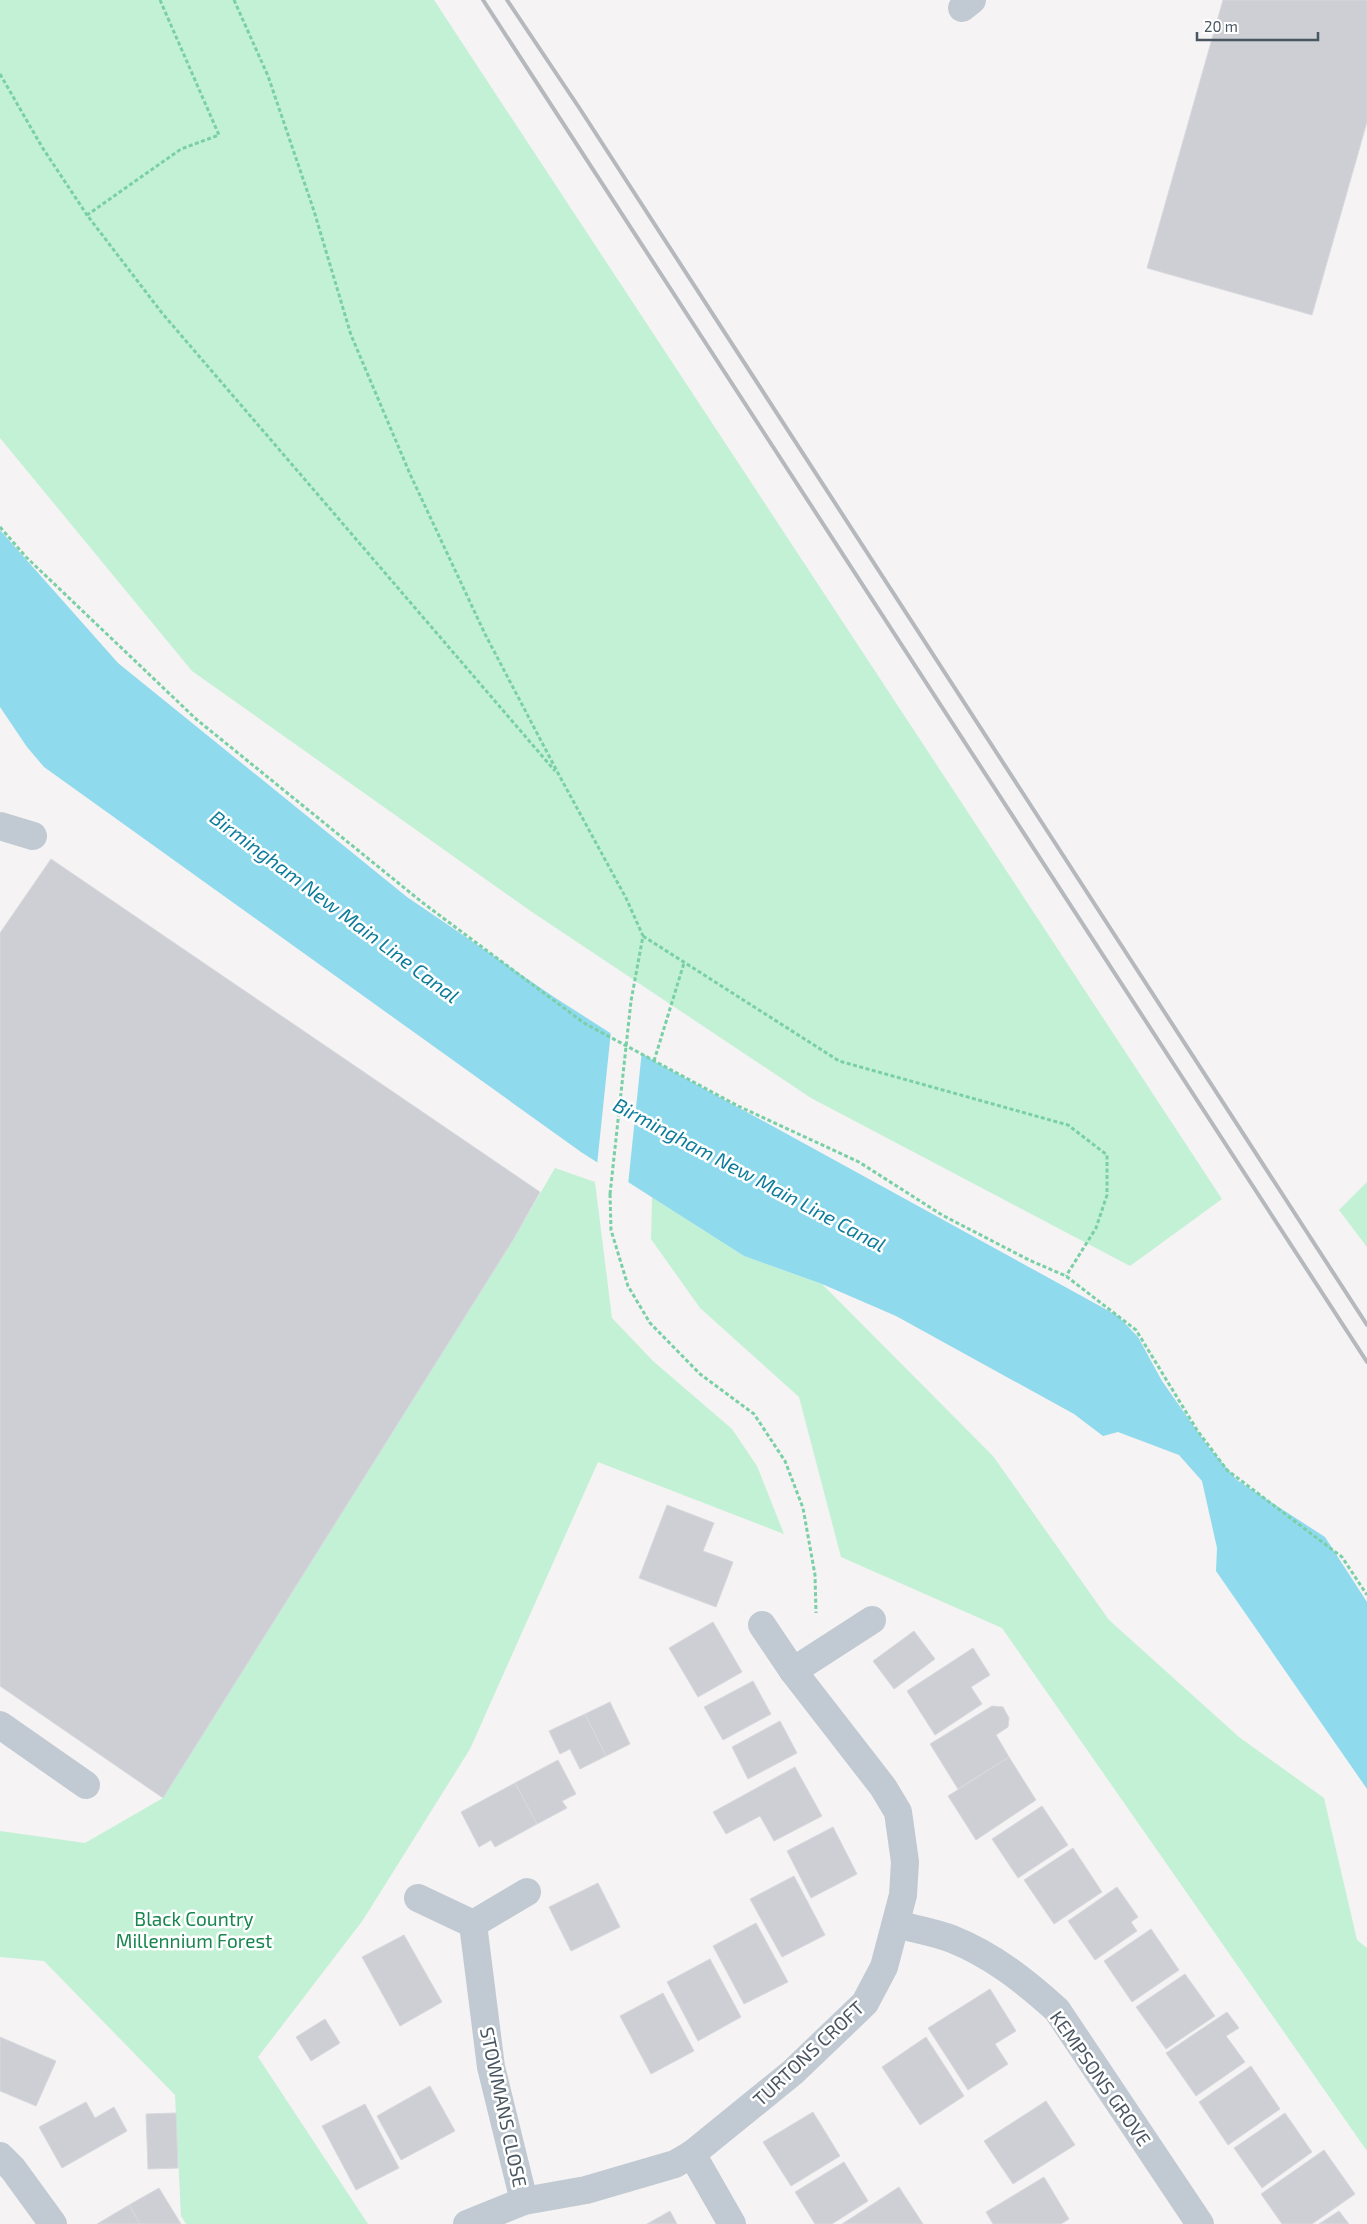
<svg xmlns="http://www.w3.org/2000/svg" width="1367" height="2224" viewBox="0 0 1367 2224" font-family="'Exo 2',sans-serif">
  <rect width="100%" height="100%" fill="#f5f3f3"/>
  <g fill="#c3f1d5">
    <path d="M0,0H434L1222,1199L1130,1266L811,1098L532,912L192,671L0,438Z"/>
    <path d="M555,1168L595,1182L612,1318L653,1361L732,1429L757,1466L784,1534L598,1462L470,1749L363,1920L258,2057L368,2224H186L181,2216L175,2095L44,1961L0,1957V1831L85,1843L163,1798L513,1240Z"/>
    <path d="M1367,1182V1247L1339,1210Z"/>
    <path d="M652,1197L744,1256L822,1284L993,1456L1109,1620L1239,1737L1324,1798L1357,1940L1367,1948V2151L1002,1628L841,1557L799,1397L700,1308L651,1239Z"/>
  </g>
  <path fill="#90daee" d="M0,530L118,663L407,897L554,997L654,1061L1118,1316L1138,1337L1162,1381L1207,1445L1237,1480L1325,1537L1367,1602V1789L1216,1571L1217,1548L1202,1481L1179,1455L1118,1432L1103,1436L1074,1414L896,1316L822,1284L744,1256L581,1152L44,767L27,747L0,707Z"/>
  <path fill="#f5f3f3" d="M611,1031L642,1050L628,1185L597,1165Z"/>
  <g fill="#cdcfd5" stroke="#d7d9de">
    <path d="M1223,0H1367V122L1312,315L1147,268Z"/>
    <path d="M51,859L540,1192L513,1240L163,1798L0,1686V933Z"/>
    <path d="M667,1505L714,1523L703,1551L733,1562L716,1607L639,1578Z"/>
    <path d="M713,1622L742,1672L698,1697L669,1648Z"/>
    <path d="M914,1631L935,1659L894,1689L873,1661Z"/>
    <path d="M973,1648L990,1675L971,1687L982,1704L935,1735L907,1691Z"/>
    <path d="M753,1681L771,1714L723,1740L704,1707Z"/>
    <path d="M610,1702L630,1744L606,1756L585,1714Z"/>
    <path d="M992,1706L1003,1707L1009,1718L1008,1727L996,1735L1009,1757L958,1789L930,1744Z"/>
    <path d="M585,1714L606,1756L580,1769L570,1749L560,1754L549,1731Z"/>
    <path d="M780,1721L797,1753L748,1779L732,1747Z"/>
    <path d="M1009,1757L1036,1800L976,1840L948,1796Z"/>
    <path d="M558,1760L576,1794L562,1801L567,1808L537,1824L515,1783Z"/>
    <path d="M795,1767L822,1816L774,1841L760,1816L726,1834L713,1812Z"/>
    <path d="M515,1783L537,1824L495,1847L491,1840L479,1847L461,1812Z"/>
    <path d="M1042,1806L1068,1845L1018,1878L992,1839Z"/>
    <path d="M833,1827L857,1874L811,1898L787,1851Z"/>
    <path d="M1073,1848L1102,1892L1054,1924L1024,1880Z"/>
    <path d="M794,1876L825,1935L782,1957L750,1899Z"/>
    <path d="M598,1883L620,1927L571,1951L549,1907Z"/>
    <path d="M1117,1887L1138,1917L1131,1922L1137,1931L1095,1960L1068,1921Z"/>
    <path d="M756,1923L788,1982L744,2004L713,1946Z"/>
    <path d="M1151,1929L1179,1970L1132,2002L1104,1961Z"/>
    <path d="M404,1935L442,2002L400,2026L362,1957Z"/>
    <path d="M710,1959L741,2017L698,2041L667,1982Z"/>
    <path d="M1185,1974L1215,2016L1166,2049L1136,2007Z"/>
    <path d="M990,1989L1016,2031L995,2044L1008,2064L968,2090L928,2028Z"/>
    <path d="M663,1993L694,2051L651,2074L620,2016Z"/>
    <path d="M1227,2012L1239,2028L1226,2036L1245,2062L1196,2096L1166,2053Z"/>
    <path d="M325,2019L340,2043L311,2061L296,2037Z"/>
    <path d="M0,2037L56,2061L36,2106L0,2091Z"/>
    <path d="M926,2037L964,2096L920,2125L882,2067Z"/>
    <path d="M1251,2066L1280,2109L1228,2145L1199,2102Z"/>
    <path d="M430,2086L455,2131L401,2160L377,2116Z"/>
    <path d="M1046,2101L1075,2145L1013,2184L984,2141Z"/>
    <path d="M86,2102L95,2118L114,2107L127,2131L62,2168L39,2127Z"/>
    <path d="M365,2104L399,2168L356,2190L322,2126Z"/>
    <path d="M813,2112L840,2156L791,2186L763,2142Z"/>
    <path d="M176,2113L178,2168L148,2169L146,2114Z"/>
    <path d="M1285,2113L1312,2152L1262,2188L1234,2148Z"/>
    <path d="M1324,2150L1355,2194L1312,2224H1282L1261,2194Z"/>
    <path d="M844,2162L868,2201L832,2224H815L795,2192Z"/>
    <path d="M1044,2177L1069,2219L1061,2224H993L986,2212Z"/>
    <path d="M899,2187L923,2224H842Z"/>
    <path d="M159,2188L181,2224H140L129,2205Z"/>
    <path d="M129,2205L140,2224H97Z"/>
    <path d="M670,2211L677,2224H647Z"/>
    <path d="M1339,2211L1349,2224H1319Z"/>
  </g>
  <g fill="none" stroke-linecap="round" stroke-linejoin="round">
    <g stroke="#7ad0a6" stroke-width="3" stroke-dasharray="4 2.5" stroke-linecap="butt">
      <path d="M160,0L219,135L181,149L87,215L162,313L555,771"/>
      <path d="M234,0L268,76L314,211L351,335L410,474L485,634L559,775L626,898L643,936L631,1001"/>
      <path d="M0,74L42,147L87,215"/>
      <path d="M0,527L26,557L196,719L423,903L584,1023L738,1106L859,1162L942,1215L1029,1260L1066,1276L1136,1330L1197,1430L1227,1470L1342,1557L1367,1595"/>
      <path d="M643,936L839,1061L1068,1125L1107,1155V1195L1096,1228L1066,1276"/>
      <path d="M654,1061L684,963"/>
      <path d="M610,1194L611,1230L628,1286L650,1323L700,1374L754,1414L785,1461L803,1508L815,1575L816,1613"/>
    </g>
    <g stroke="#c1cad2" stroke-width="28">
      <path d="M962,8L972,0"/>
      <path d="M0,826L33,836"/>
      <path d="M793,1671L872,1620"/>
      <path d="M0,1725L86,1785"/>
      <path d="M418,1898L473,1924L491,2067L524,2201"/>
      <path d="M473,1924L527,1892"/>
      <path d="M896,1924C914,1929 934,1932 952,1939C992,1955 1025,1981 1057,2010L1200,2224"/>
      <path d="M692,2154L732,2224"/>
      <path d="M0,2156L13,2169L53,2224"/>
      <path d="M467,2224L524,2201L586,2190L675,2164L692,2154L793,2072L865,2003L884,1967L903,1895L905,1862L898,1812L883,1787L793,1671L762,1625"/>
    </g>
    <g stroke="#b5b8bd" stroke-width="4">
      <path d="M483,0L1367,1362"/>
      <path d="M507,0L580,109L1367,1325"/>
    </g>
    <path stroke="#7ad0a6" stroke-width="3" stroke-dasharray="4 2.5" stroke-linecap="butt" d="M610,1194L631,1001"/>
  </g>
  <g text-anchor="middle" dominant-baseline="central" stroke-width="5" stroke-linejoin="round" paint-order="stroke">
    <g font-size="19" fill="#17864f" stroke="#fff">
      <text x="194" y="1918">Black Country<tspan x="194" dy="22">Millennium Forest</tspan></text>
    </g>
    <g font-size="19" fill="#4a5661" stroke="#fff">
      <text transform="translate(808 2053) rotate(-43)">TURTONS CROFT</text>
      <text transform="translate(1101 2078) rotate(55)">KEMPSONS GROVE</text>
      <text transform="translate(504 2107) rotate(78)">STOWMANS CLOSE</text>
    </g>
    <g font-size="20" font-style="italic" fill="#0c7c9b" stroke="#fff">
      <text transform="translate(335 906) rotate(37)">Birmingham New Main Line Canal</text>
      <text transform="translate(750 1174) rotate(28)">Birmingham New Main Line Canal</text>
    </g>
  </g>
  <path d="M1197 32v8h121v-8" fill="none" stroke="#4a5661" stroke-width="2.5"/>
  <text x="1204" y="32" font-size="15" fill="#4a5661" stroke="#ffffff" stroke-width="4" paint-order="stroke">20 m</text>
</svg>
